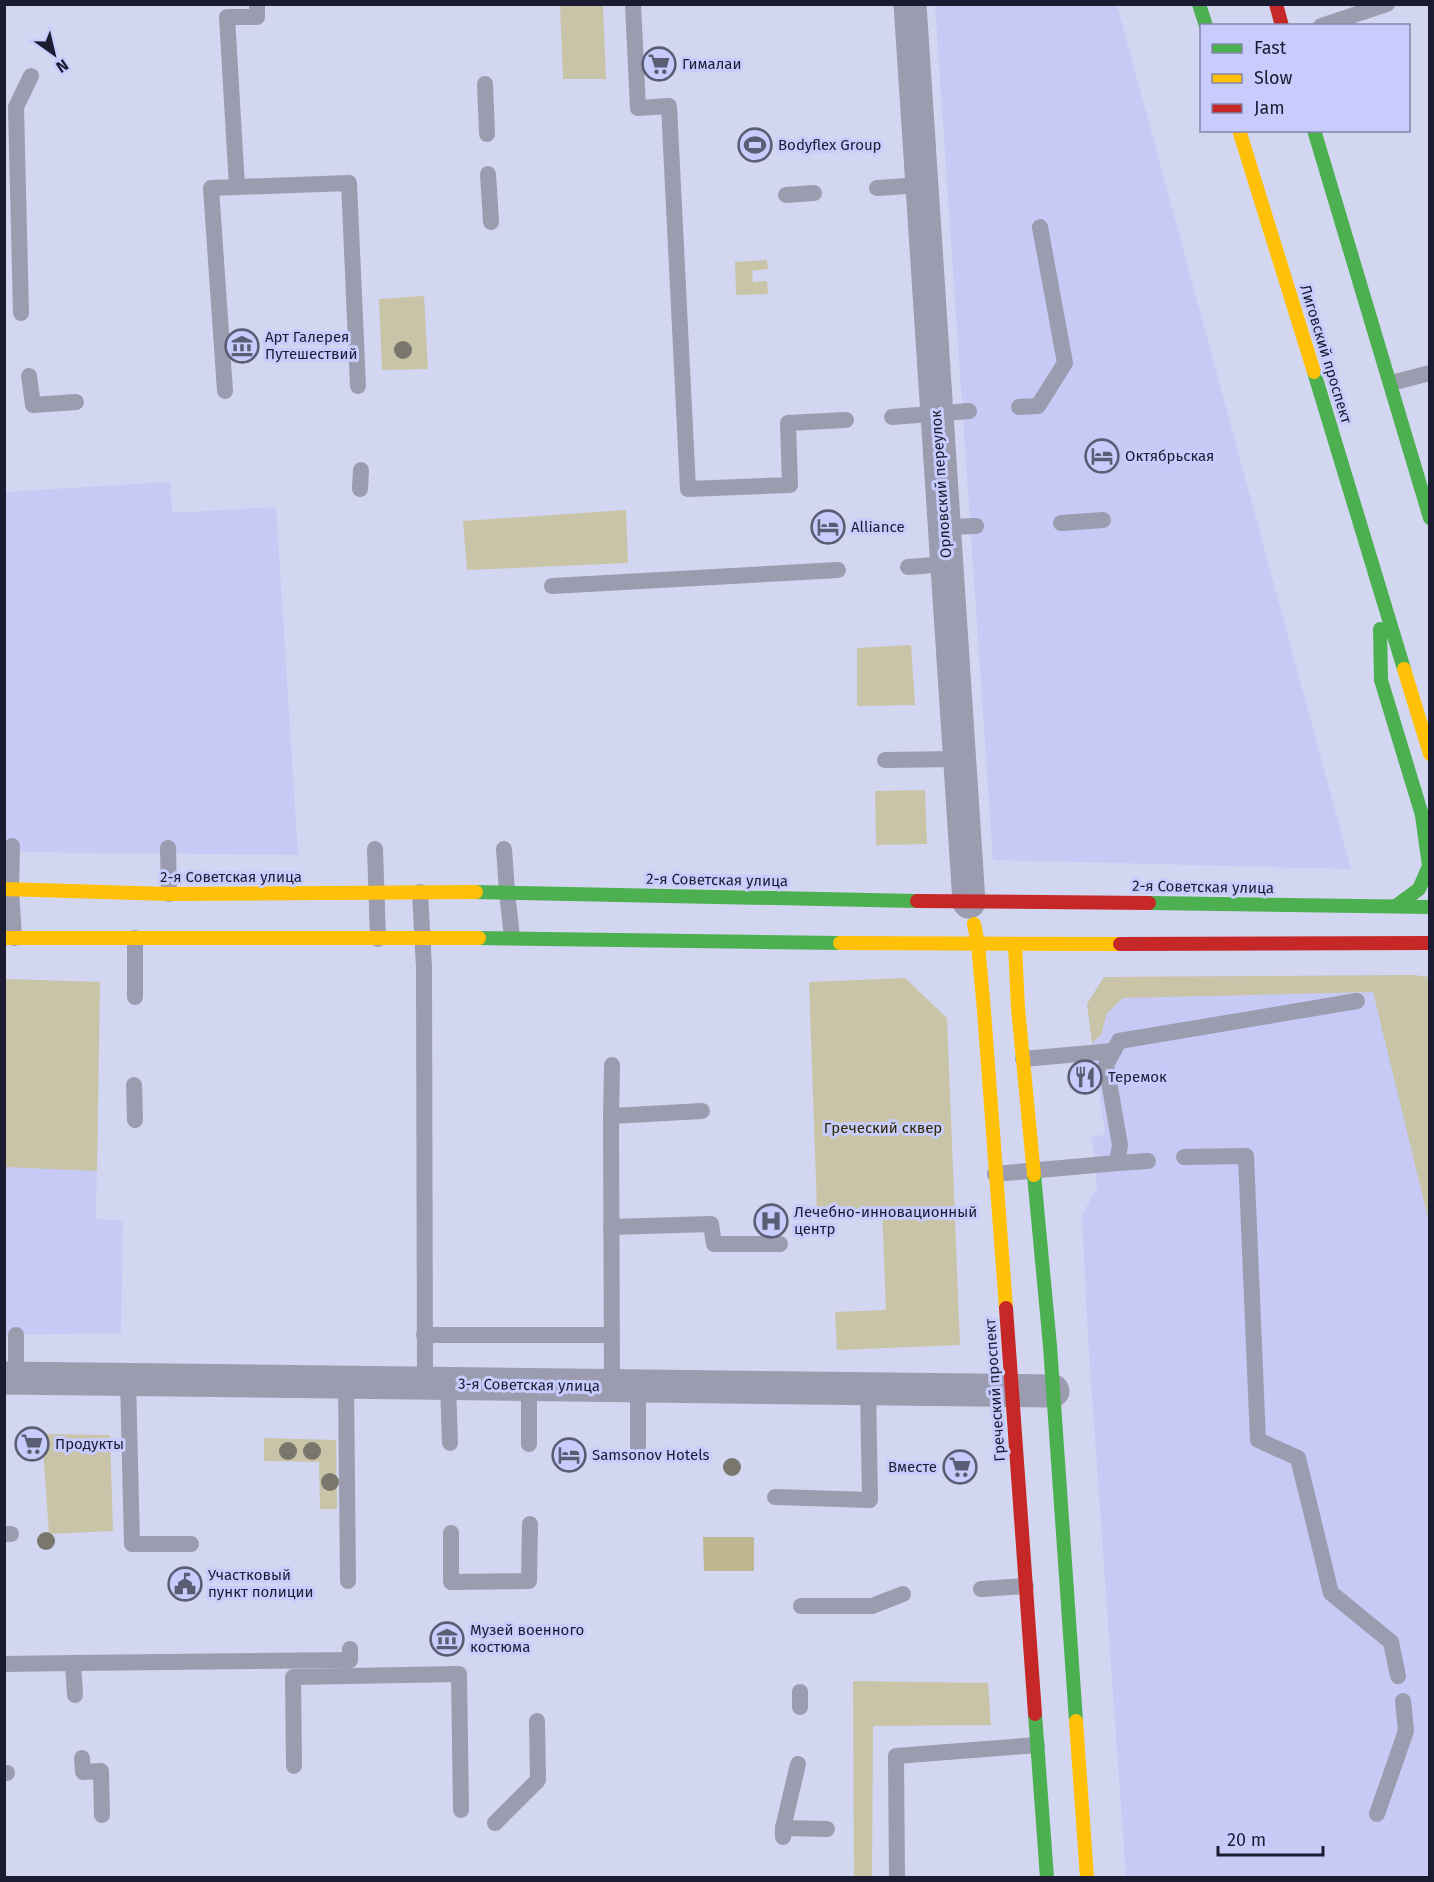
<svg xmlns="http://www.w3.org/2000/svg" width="1434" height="1882" viewBox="0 0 1434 1882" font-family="'Fira Sans',sans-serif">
  <rect width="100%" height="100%" fill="#d3d6f0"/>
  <g fill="#c6caf4">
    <path d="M935,5H1117L1351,869L993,860Z"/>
    <path d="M170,482L172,513L276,507L298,855L5,852V492Z"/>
    <path d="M1413,975L1429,977V1877H1126L1088,1339L1082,1215L1097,1188L1092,1138L1105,1134L1087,1004L1104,977Z"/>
    <path d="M4,979L100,982L96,1219L123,1221L121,1333L5,1335Z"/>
  </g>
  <g fill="#c9c4a8">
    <path d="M560,5H603L606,79H563Z"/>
    <path d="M767,260L768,269L752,271L753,282L767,281L768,294L736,295L735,262Z"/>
    <path d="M424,296L428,369L382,370L379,299Z"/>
    <path d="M626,510L628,563L467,570L463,521Z"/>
    <path d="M911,645L915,705L857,706V648Z"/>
    <path d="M925,790L927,844L876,845L875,791Z"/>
    <path d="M1413,975L1429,977V1222L1373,992L1123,998L1107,1013L1101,1035L1092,1043L1087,1004L1104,977Z"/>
    <path d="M905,978L947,1018L960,1345L837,1350L835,1312L886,1310L882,1208L817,1210L809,982Z"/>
    <path d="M5,979L100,982L97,1171L5,1167Z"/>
    <path d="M42,1434L110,1435L113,1531L49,1534Z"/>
    <path d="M264,1438L336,1440L337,1509H320L319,1462L264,1461Z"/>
    <path d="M853,1681L988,1683L991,1725L873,1726L872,1877H854Z"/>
  </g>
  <path fill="#beb791" d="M703,1537H754V1571H704Z"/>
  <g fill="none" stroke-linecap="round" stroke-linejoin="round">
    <g stroke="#9b9cb0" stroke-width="16">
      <path d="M633,4L638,108L669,106L688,489L790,485L788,423L846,420"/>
      <path d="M1321,26L1387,4"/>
      <path d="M485,84L487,134"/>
      <path d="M488,174L491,222"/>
      <path d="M237,187L349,183L358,386"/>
      <path d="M877,188L922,185"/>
      <path d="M786,195L814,193"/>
      <path d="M21,313L16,107L31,76"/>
      <path d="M29,376L33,405L76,402"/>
      <path d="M1391,383L1430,373"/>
      <path d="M225,391L211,188L237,187L227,17H257V4"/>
      <path d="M1019,407L1038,406L1065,363L1040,227"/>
      <path d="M892,417L969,411"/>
      <path d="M360,489L361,470"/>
      <path d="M1061,523L1103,520"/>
      <path d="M944,527L976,526"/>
      <path d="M908,567L947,564"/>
      <path d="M552,586L838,570"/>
      <path d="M885,760L959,759"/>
      <path d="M12,846L11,889L14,938"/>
      <path d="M168,848L169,894"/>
      <path d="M375,849L378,939"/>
      <path d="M504,849L507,892L512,937"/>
      <path d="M420,892L424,968L425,1384"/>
      <path d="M135,997V938"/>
      <path d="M1023,1059L1113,1051"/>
      <path d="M134,1085L135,1120"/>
      <path d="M611,1116L612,1065"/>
      <path d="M1184,1157L1246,1156L1258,1440L1298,1458L1331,1593L1391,1642L1398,1676"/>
      <path d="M1117,1163L1148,1161"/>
      <path d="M995,1174L1117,1163L1120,1145L1106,1065L1119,1041L1357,1001"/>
      <path d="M611,1227L711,1224L714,1244H780"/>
      <path d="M16,1335V1379"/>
      <path d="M424,1335H611"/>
      <path d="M128,1380L132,1544H191"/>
      <path d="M346,1383L348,1581"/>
      <path d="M448,1384L450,1443"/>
      <path d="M529,1385V1444"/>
      <path d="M612,1386L611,1116L702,1111"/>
      <path d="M638,1386V1446"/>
      <path d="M775,1497L870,1500L868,1389"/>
      <path d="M451,1533V1582L529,1581L530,1524"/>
      <path d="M4,1534H11"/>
      <path d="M981,1589L1026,1586"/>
      <path d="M801,1606H872L903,1594"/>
      <path d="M4,1664L73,1663"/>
      <path d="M800,1692V1707"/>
      <path d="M75,1695L73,1663L350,1660V1649"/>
      <path d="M82,1758L83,1772L101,1771L102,1815"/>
      <path d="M294,1766L293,1677L459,1674L461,1810"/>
      <path d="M4,1773H7"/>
      <path d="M1377,1814L1406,1731L1403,1701"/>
      <path d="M495,1823L538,1780L537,1721"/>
      <path d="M783,1828L827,1829"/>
      <path d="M783,1837V1828L798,1764"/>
      <path d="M897,1878L896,1756L1037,1745"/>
    </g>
    <g stroke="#9b9cb0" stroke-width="33">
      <path d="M910,4L969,902"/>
      <path d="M4,1378L1053,1391"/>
    </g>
    <g stroke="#4caf50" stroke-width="14">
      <path d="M1199,4L1206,26"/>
      <path d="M1314,130L1430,518"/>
      <path d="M1314,372L1404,669"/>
      <path d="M1380,629L1381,680L1422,815L1429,866L1419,889L1396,906"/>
      <path d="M476,892L917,901"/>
      <path d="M1149,903L1430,907"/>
      <path d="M479,938L840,943"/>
      <path d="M1034,1175L1050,1346L1076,1721"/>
      <path d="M1035,1714L1047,1878"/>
    </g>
    <g stroke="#ffc107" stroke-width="14">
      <path d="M1239,130L1314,372"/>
      <path d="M1404,669L1430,754"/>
      <path d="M4,889L169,894L476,892"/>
      <path d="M974,924L978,944L984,1011L1006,1308"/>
      <path d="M4,938H479"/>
      <path d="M840,943L1120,944"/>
      <path d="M1015,945L1018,1008L1034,1175"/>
      <path d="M1076,1721L1087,1878"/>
    </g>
    <g stroke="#c62828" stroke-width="14">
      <path d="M1276,4L1282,26"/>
      <path d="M917,901L1149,903"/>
      <path d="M1120,944L1430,943"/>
      <path d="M1006,1308L1035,1714"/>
    </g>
  </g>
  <g fill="#79776d">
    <circle cx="403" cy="350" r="9"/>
    <circle cx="288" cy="1451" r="9"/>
    <circle cx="312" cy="1451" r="9"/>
    <circle cx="732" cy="1467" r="9"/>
    <circle cx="330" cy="1482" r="9"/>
    <circle cx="46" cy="1541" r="9"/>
  </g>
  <defs>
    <symbol id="supermarket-ring" viewBox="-11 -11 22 22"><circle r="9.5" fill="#c7ccfc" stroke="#5b5d74" stroke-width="1.5"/><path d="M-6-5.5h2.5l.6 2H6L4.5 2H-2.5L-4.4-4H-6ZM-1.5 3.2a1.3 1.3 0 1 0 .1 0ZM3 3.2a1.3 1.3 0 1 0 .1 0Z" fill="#5b5d74"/></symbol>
    <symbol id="stadium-ring" viewBox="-11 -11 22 22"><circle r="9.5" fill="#c7ccfc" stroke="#5b5d74" stroke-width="1.5"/><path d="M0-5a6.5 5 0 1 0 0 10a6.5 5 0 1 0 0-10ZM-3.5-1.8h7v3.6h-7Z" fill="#5b5d74"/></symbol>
    <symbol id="museum-ring" viewBox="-11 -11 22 22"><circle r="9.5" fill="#c7ccfc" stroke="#5b5d74" stroke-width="1.5"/><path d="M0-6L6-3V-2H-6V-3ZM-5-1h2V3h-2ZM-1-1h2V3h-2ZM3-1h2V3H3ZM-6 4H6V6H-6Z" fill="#5b5d74"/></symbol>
    <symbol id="hotel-ring" viewBox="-11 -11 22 22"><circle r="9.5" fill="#c7ccfc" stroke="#5b5d74" stroke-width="1.5"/><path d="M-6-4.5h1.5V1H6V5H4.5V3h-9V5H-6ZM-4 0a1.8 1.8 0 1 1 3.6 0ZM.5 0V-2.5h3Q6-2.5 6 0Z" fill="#5b5d74"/></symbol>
    <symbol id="restaurant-ring" viewBox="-11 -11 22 22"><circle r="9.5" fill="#c7ccfc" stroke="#5b5d74" stroke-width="1.5"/><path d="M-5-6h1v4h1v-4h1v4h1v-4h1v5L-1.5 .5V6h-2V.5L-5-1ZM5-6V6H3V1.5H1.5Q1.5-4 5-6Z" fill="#5b5d74"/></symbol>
    <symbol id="hospital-ring" viewBox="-11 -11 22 22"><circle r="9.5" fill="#c7ccfc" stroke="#5b5d74" stroke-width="1.5"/><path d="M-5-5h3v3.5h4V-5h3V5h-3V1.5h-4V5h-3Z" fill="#5b5d74"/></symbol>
    <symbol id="civic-ring" viewBox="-11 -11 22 22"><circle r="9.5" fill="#c7ccfc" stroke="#5b5d74" stroke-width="1.5"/><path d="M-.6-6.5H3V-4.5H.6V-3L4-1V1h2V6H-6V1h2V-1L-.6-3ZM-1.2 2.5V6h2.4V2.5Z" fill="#5b5d74"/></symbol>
  </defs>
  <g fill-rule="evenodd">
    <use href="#supermarket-ring" x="640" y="45" width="38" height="38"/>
    <use href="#stadium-ring" x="736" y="126" width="38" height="38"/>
    <use href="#museum-ring" x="223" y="327" width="38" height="38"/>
    <use href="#hotel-ring" x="1083" y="437" width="38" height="38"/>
    <use href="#hotel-ring" x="809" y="508" width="38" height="38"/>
    <use href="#restaurant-ring" x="1066" y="1058" width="38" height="38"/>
    <use href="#hospital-ring" x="752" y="1202" width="38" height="38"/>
    <use href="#supermarket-ring" x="13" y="1425" width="38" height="38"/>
    <use href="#hotel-ring" x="550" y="1436" width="38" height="38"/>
    <use href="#supermarket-ring" x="941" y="1448" width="38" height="38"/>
    <use href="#civic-ring" x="166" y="1565" width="38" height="38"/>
    <use href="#museum-ring" x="428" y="1620" width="38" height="38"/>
  </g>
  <g text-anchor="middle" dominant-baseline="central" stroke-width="6" stroke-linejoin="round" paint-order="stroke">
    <g font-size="15" fill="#1b1c32" stroke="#c7ccfc" text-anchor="start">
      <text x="682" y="64">Гималаи</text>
      <text x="778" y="145">Bodyflex Group</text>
      <text x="265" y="337">Арт Галерея<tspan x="265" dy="17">Путешествий</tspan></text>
      <text x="1125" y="456">Октябрьская</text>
      <text x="851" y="527">Alliance</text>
      <text x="1108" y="1077">Теремок</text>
      <text x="794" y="1212">Лечебно-инновационный<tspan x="794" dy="17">центр</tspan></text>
      <text x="55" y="1444">Продукты</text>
      <text x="592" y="1455">Samsonov Hotels</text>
      <text x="937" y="1467" text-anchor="end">Вместе</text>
      <text x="208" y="1575">Участковый<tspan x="208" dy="17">пункт полиции</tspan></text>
      <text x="470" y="1630">Музей военного<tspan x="470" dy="17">костюма</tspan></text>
    </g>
    <g font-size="15" fill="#1b1c32" stroke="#c7ccfc">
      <text transform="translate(1326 354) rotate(73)">Лиговский проспект</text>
      <text transform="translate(941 484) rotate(-94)">Орловский переулок</text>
      <text x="231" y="877">2-я Советская улица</text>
      <text transform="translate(717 880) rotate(1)">2-я Советская улица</text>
      <text transform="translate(1203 887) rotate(1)">2-я Советская улица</text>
      <text transform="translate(529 1385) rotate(1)">3-я Советская улица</text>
      <text transform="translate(995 1390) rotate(-94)">Греческий проспект</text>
    </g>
    <g font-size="15" fill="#2f2901" stroke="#c7ccfc">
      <text x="883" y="1128">Греческий сквер</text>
    </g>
  </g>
  <rect width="1434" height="1882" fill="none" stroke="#1b1c32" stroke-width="12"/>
  <rect x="1200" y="24" width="210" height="108" fill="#c7ccfc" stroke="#8286ab" stroke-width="1.5"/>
  <rect x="1212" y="44" width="30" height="9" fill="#4caf50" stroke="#8286ab" stroke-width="1.5"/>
  <text x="1254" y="54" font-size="18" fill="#1b1c32">Fast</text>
  <rect x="1212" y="74" width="30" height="9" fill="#ffc107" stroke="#8286ab" stroke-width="1.5"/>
  <text x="1254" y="84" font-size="18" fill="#1b1c32">Slow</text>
  <rect x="1212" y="104" width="30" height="9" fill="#c62828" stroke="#8286ab" stroke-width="1.5"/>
  <text x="1254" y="114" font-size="18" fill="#1b1c32">Jam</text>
  <g transform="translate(54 54) rotate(146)" stroke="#c7ccfc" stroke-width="4.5" paint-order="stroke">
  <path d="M0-4.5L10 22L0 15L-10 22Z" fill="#1b1c32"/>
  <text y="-9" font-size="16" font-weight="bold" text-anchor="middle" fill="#1b1c32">N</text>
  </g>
  <path d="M1218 1846v9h105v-9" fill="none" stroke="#1b1c32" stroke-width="3"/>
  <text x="1227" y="1846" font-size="18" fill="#1b1c32" stroke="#c7ccfc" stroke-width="4.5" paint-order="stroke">20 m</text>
</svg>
